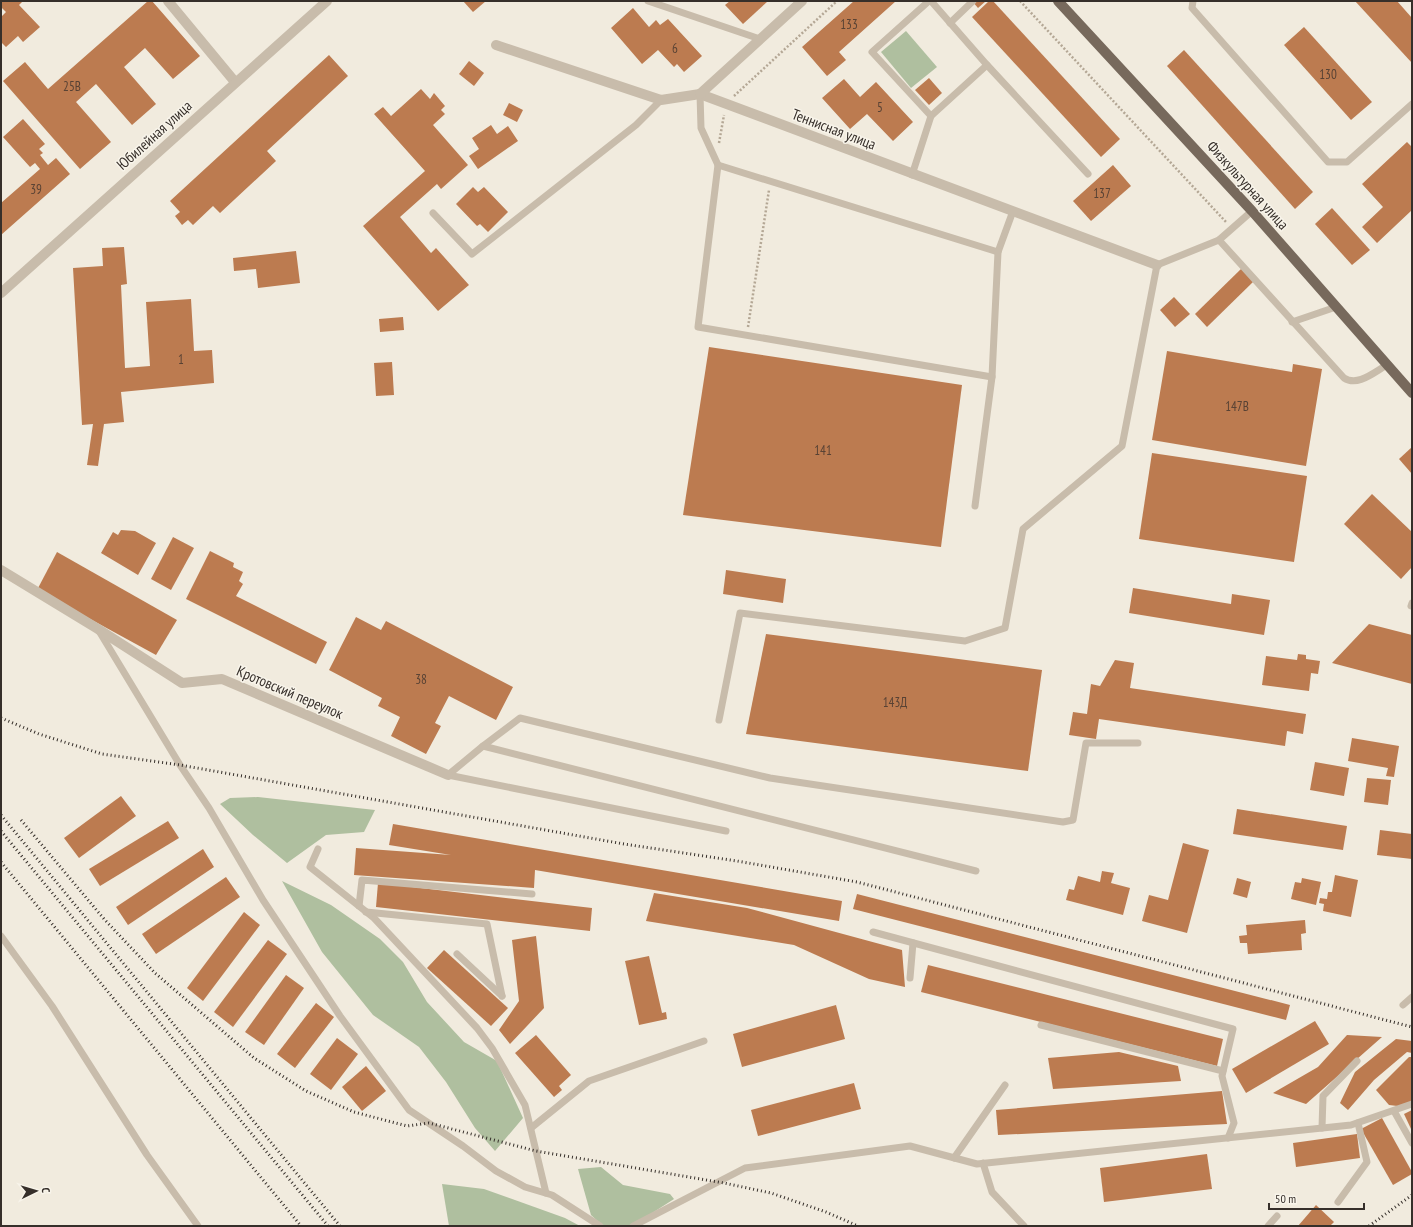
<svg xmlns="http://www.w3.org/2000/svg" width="1413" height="1227" viewBox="0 0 1413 1227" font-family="'PT Sans Narrow',sans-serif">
  <rect width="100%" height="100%" fill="#f1ebde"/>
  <g fill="#afbf9f">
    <path d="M906,31L937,67L911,88L881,52Z"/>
    <path d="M258,797L375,810L364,832L326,835L287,863L253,835L220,804L230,798Z"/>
    <path d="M282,881L331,905L380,939L403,962L427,1002L464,1042L497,1061L523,1118L495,1151L475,1128L446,1082L419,1047L373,1015L322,952Z"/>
    <path d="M601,1167L623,1185L670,1194L674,1199L632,1226H603L591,1215L578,1169Z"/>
    <path d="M442,1184L484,1189L565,1218L580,1226H449Z"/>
  </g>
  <g fill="#bc7b50">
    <path d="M1,1H23L19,5L40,27L23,42L18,36L6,47L1,42V17L6,12L1,7Z"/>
    <path d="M148,1H152L200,56L173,79L145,48L124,67L156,104L132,125L96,84L76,102L111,142L80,169L3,81L25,62L48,89Z"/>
    <path d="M463,1H486L473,12Z"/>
    <path d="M730,1H768L743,24L725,5Z"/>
    <path d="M854,1H896L839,52L846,60L827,76L802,47Z"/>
    <path d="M972,1H986L978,8Z"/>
    <path d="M989,1H993L1120,139L1101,157L972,17Z"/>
    <path d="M1355,1H1397L1412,18V63Z"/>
    <path d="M633,8L649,27L656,20L660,25L668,19L702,56L684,72L677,64L674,67L658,50L642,64L611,28Z"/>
    <path d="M1304,27L1372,102L1351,120L1284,45Z"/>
    <path d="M1184,50L1313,192L1295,209L1167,66Z"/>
    <path d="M329,55L348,76L267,151L276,161L220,213L213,206L193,225L188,220L182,225L175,216L180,212L170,201Z"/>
    <path d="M469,61L484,73L474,86L459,74Z"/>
    <path d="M929,78L942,93L929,105L915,90Z"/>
    <path d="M844,79L860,97L876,82L913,122L893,141L867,114L850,129L822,98Z"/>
    <path d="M421,89L430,99L434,93L445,106L441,110L445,114L433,125L468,165L441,189L437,184L400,217L431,253L436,248L469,285L438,311L363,226L425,171L374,114L383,107L391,116Z"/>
    <path d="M509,103L523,110L517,122L503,115Z"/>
    <path d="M23,119L45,144L39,149L43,153L40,155L48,165L56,158L70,174L1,235V203L40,169L35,163L30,167L3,137Z"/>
    <path d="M491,125L497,134L508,126L518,141L478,169L469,156L479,149L472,138Z"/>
    <path d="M1407,142L1412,147V210L1377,243L1362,227L1383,207L1362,184Z"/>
    <path d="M1113,165L1131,186L1091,221L1073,201Z"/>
    <path d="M473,187L478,192L484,187L508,212L488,232L480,224L477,226L456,204Z"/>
    <path d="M1332,208L1370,250L1352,265L1315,224Z"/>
    <path d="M124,247L127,284L121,285L125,368L150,366L146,302L191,299L194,351L212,350L214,383L121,392L124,422L104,424L98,466L87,465L93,424L82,425L73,268L103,266L102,248Z"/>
    <path d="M296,251L300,283L258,288L256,269L234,271L233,258Z"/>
    <path d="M1242,268L1254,281L1207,327L1195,314Z"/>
    <path d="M1174,297L1190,314L1175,327L1160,310Z"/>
    <path d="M403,317L404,330L380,332L379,319Z"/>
    <path d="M709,347L962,385L941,547L683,515Z"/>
    <path d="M1167,351L1292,372L1293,364L1322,369L1306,466L1152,440Z"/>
    <path d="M392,362L394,395L376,396L374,363Z"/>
    <path d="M1412,447V474L1399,459Z"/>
    <path d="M1152,453L1307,476L1294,562L1139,539Z"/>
    <path d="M1372,494L1412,532V567L1401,579L1344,524Z"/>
    <path d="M121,530L135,531L156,543L138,575L101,553L113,532L118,535Z"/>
    <path d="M173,537L194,548L171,590L151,579Z"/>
    <path d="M210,551L234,563L233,567L243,572L239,581L243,584L236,596L327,642L316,664L186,599Z"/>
    <path d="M57,552L177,620L156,655L37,590Z"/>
    <path d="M726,570L786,579L783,603L723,594Z"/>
    <path d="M1133,588L1231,604L1232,594L1270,600L1264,635L1129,613Z"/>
    <path d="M356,617L381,630L386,621L513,687L496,720L449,696L435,723L441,726L426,754L391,736L400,717L378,706L382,698L329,670Z"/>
    <path d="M1369,624L1412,635V684L1332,663Z"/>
    <path d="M766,634L1042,670L1028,771L746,734Z"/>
    <path d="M1298,654L1306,655V659L1320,661L1318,674L1311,673L1309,691L1262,685L1266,656L1297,660Z"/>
    <path d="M1115,660L1134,663L1130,688L1306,714L1303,734L1287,731L1285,746L1099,719L1096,739L1069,735L1073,712L1087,714L1091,684L1100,686Z"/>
    <path d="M1352,738L1399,746L1394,777L1386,776L1388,768L1348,761Z"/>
    <path d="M1315,762L1349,768L1344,796L1310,790Z"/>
    <path d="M1367,778L1391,780L1388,805L1364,802Z"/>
    <path d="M121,796L136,816L79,858L64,838Z"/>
    <path d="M1237,809L1347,826L1343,850L1233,834Z"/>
    <path d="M168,821L179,838L100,886L89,869Z"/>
    <path d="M393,824L842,901L839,921L535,870L534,888L354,875L356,848L451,855L389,845Z"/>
    <path d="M1380,830L1412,834V859L1377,855Z"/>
    <path d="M1183,843L1209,850L1187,933L1142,921L1149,895L1168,900Z"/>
    <path d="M203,849L214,867L128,925L116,907Z"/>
    <path d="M1102,871L1114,873L1111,883L1130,888L1123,915L1066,900L1069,889L1074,890L1078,876L1100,882Z"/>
    <path d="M1335,875L1358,880L1351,917L1323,911L1324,904L1319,903L1320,898L1327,899L1328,892H1332Z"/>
    <path d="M226,877L240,897L156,954L142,934Z"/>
    <path d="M1237,878L1251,882L1247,898L1233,894Z"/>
    <path d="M1302,878L1321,882L1316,905L1291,899L1295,882L1301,883Z"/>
    <path d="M378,883L592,908L590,931L376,907Z"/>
    <path d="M654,893L747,908L902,950L905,987L869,979L794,945L646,921Z"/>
    <path d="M857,894L1290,1005L1286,1020L853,909Z"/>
    <path d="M244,912L260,925L203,1001L187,988Z"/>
    <path d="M1305,920L1306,933L1301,934L1302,950L1248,954L1247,943H1240L1239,936L1247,935L1246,925Z"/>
    <path d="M536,936L544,1008L510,1044L499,1030L519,1001L512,940Z"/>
    <path d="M268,940L287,954L233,1027L214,1012Z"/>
    <path d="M444,950L508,1008L491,1026L427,968Z"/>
    <path d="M649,956L662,1013L666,1012L667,1019L639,1025L625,961Z"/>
    <path d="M928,965L1223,1039L1217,1066L921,992Z"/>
    <path d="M286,975L304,988L264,1045L245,1032Z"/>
    <path d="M316,1003L334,1017L295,1068L277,1054Z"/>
    <path d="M836,1005L845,1039L742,1067L733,1034Z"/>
    <path d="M1315,1021L1329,1044L1246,1093L1232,1069Z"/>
    <path d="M536,1035L571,1075L559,1086L562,1090L554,1097L515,1053Z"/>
    <path d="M1347,1035L1382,1037L1306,1104L1273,1093L1318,1067Z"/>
    <path d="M337,1038L358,1054L331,1090L310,1074Z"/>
    <path d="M1396,1039L1412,1041V1053L1407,1052L1374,1080L1348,1110L1340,1103L1355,1072Z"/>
    <path d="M1119,1052L1178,1066L1181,1081L1053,1089L1048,1058Z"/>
    <path d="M1409,1057H1412V1104L1406,1107L1389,1105L1376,1090Z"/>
    <path d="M366,1066L386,1091L362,1111L342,1087Z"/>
    <path d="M854,1083L861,1109L758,1136L751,1110Z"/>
    <path d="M1222,1091L1227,1124L998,1135L996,1110Z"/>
    <path d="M1412,1110V1131L1404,1114Z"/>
    <path d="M1382,1118L1412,1172V1174L1393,1185L1361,1129Z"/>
    <path d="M1357,1134L1360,1158L1296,1167L1293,1143Z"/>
    <path d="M1207,1154L1212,1189L1104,1202L1100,1168Z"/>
    <path d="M1316,1205L1334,1222L1330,1226H1298Z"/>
  </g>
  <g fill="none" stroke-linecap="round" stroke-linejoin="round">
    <g stroke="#b4a795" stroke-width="2.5" stroke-dasharray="2 2" stroke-linecap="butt">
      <path d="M1020,1L1226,222"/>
      <path d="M734,96L837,1"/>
      <path d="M719,143L724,115"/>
      <path d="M748,327L769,190"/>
    </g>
    <g stroke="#c8bcab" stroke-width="7">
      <path d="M648,1L760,39"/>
      <path d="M929,1L872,52L931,116L987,65L931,1"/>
      <path d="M1193,1L1192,8L1328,162H1347L1412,104"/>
      <path d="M950,23L973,1"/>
      <path d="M987,65L1088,174"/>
      <path d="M700,94L701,128L718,165L998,252"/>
      <path d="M718,165L698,327L992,377"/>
      <path d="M912,175L931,116"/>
      <path d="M433,213L472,254L636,125L661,100"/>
      <path d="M1219,240L1344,378C1358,387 1374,372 1387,365"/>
      <path d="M1292,322L1336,307"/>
      <path d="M975,506L992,377L998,252L1013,211"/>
      <path d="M1411,606L1412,603"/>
      <path d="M99,631L180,765L209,808L263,900L340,1016L409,1110L463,1146L496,1171L525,1187L552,1195L600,1226"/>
      <path d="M719,720L740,613L965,641L1005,628L1023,529L1122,446L1157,265L1219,240L1252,211"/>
      <path d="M483,746L520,718L770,778L1063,822L1073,820L1086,743H1138"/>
      <path d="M448,775L483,746L976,871"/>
      <path d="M448,775L726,831"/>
      <path d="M318,849L310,867L374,918L477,1028L492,1048L525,1105L546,1193"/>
      <path d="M359,906L362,880L532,894"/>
      <path d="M366,912L487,924L502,996"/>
      <path d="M873,932L1233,1029L1222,1076L1234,1123L1228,1138"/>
      <path d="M1,936L52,1006L147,1155L198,1226"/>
      <path d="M457,954L502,996"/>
      <path d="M910,978L913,943"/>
      <path d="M1403,1005L1412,997"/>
      <path d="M1041,1025L1223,1071"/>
      <path d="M1394,1111L1412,1143"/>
      <path d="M531,1128L589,1081L704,1041"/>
      <path d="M1322,1128L1323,1096L1357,1061"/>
      <path d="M954,1158L1005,1085"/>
      <path d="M983,1163L992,1192L1024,1226"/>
      <path d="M1338,1202L1367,1162L1358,1123"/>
      <path d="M633,1226L745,1168L910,1146L977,1164L1351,1125L1412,1104"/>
      <path d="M1268,1226L1277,1216"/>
    </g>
    <g stroke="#c8bcab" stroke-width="10">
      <path d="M168,1L235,82"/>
      <path d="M496,45L661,100L700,94L1157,265"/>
      <path d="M700,94L802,1"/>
      <path d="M1,293L327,1"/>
      <path d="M1,570L98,629L182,683L222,679L448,775"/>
    </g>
    <path stroke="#77695c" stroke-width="10" d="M1058,1L1252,211L1412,393"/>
    <g stroke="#362f2a" stroke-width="3" stroke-dasharray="1 3" stroke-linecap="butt">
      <path d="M1,718L39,734L102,754L180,765L624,844L737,861L857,882L1412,1027"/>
      <path d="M1,815L340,1226"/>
      <path d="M21,820L104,919L155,973L254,1058L306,1091L354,1112L407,1126L429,1123L536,1151L724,1183L771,1193L826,1212L858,1226"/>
      <path d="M1,831L328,1226"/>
      <path d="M1,862L301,1226"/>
      <path d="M1369,1226L1412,1195"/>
    </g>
  </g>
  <g text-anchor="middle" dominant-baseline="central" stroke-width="3" stroke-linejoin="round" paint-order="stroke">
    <g font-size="13" fill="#584234">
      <text x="849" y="24">133</text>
      <text x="675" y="48">6</text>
      <text x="1328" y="74">130</text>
      <text x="72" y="86">25В</text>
      <text x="880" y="107">5</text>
      <text x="36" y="189">39</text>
      <text x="1102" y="193">137</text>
      <text x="181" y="359">1</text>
      <text x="1237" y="406">147В</text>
      <text x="823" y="450">141</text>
      <text x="421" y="679">38</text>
      <text x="895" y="702">143Д</text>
    </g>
    <g font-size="15" fill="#362f2a" stroke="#f8f4ea">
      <text transform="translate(834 129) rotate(21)">Теннисная улица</text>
      <text transform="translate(154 135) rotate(-42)">Юбилейная улица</text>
      <text transform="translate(1248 185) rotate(48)">Физкультурная улица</text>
      <text transform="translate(290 692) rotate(23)">Кротовский переулок</text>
    </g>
  </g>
  <rect width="1413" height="1227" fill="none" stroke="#362f2a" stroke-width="4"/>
  <g transform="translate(36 1191) rotate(85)" stroke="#f8f4ea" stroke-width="3" paint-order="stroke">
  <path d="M0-3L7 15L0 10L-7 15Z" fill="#362f2a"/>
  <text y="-6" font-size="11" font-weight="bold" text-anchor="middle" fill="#362f2a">С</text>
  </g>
  <path d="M1269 1203v6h95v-6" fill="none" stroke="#362f2a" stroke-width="2"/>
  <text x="1275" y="1203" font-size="12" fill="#362f2a" stroke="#f8f4ea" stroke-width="3" paint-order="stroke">50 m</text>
</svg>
